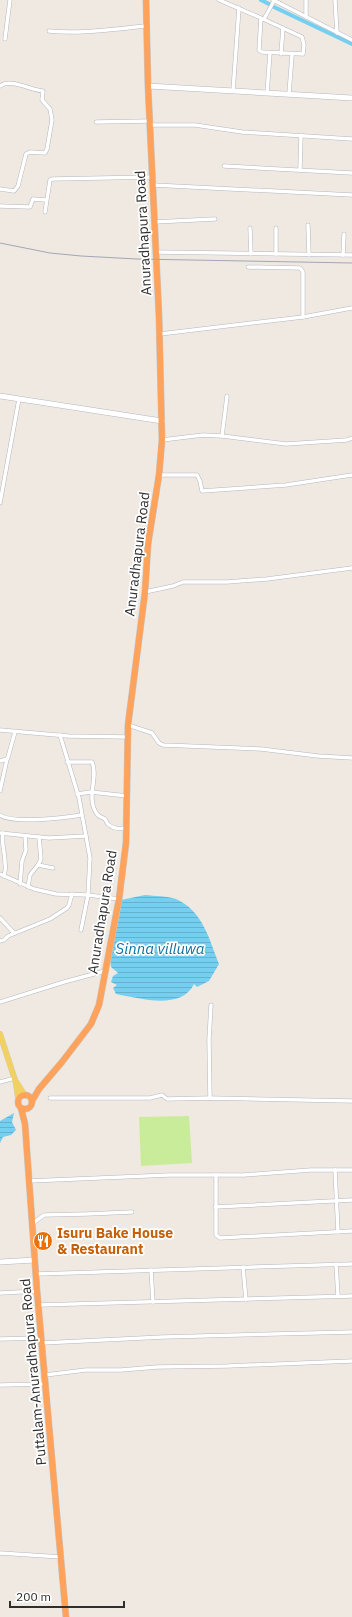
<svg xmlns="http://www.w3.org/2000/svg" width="352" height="1617" viewBox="0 0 352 1617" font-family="'IBM Plex Sans',sans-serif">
  <defs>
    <pattern id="water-rules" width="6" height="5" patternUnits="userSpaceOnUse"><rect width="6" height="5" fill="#75cff0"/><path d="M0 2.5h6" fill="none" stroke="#66b2ce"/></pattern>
  </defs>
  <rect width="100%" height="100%" fill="#efe9e1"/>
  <path fill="#c9ec9a" d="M189,1116L192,1163L141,1166L139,1117Z"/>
  <g fill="url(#water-rules)">
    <path d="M145,895C155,896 167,896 176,899C203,911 209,939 219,964L209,981L197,987L194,984C181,1011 139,998 116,994L113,988L117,985L111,982L113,976L118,973L111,967L110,958L121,900Z"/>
    <path d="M14,1113L12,1122L16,1130L11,1135L3,1137L0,1143V1121Z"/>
  </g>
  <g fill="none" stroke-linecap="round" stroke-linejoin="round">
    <g stroke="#75cff0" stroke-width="4">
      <path d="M261,0L269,4"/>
      <path d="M274,7L352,44"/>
    </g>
    <defs>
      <g id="street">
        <path d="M219,0L261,18L302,37L304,45L303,54L262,52L259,50L261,18"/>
        <path d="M273,0L352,40"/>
        <path d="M306,0V17"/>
        <path d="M335,0L337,33"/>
        <path d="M264,19L274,1"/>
        <path d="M49,31C81,34 114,29 146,26"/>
        <path d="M5,39L10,0"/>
        <path d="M281,54L283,28"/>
        <path d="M0,86C11,78 30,90 43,91L42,100L50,109L52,120L47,149L45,153L30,152L26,154L18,186L14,191L0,189"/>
        <path d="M233,91L239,8"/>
        <path d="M267,93L270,53"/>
        <path d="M289,94L292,55"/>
        <path d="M96,122L150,121"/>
        <path d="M150,125H195L242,132L352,139"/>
        <path d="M224,166L352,173"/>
        <path d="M300,169L301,135"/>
        <path d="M153,185L352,195"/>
        <path d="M0,206L30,207L33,199L46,200"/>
        <path d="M45,212L50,180L52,179L152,177"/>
        <path d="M154,222L215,219"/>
        <path d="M308,225L309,255"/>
        <path d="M250,228L251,254"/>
        <path d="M276,228V254"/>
        <path d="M155,252L352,255"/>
        <path d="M343,255L344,234"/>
        <path d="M248,267L300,268L303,272V317"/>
        <path d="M160,334L303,317L352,308"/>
        <path d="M222,436L227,396"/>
        <path d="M162,440L203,435L222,436L286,444L347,440L352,438"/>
        <path d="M159,475H197L200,481L202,491L286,485L352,475"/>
        <path d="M0,503L19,399"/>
        <path d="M145,592L173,586L183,582H227L267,579L352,568"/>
        <path d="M128,725L152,733L159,743L163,745L261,749L318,756L352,758"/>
        <path d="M0,730L68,736L127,737"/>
        <path d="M60,735L79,798L90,858L88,895L81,930"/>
        <path d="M0,761L7,759L8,757L15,732"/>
        <path d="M67,762H92C99,778 85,797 97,814C99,817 102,817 105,819C106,820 107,824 108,824C113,829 120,829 126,828"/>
        <path d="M0,791L7,759"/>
        <path d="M77,794L91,792L127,796"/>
        <path d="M0,815C13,824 65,818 81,815"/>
        <path d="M0,833L49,838L86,836"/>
        <path d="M3,833C1,843 5,852 5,863C6,867 5,872 4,876"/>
        <path d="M38,865L53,868"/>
        <path d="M0,874L34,889L56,894L88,895L119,899"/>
        <path d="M20,884L22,861L26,850L25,836"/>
        <path d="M28,887L30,875L38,865L41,859L39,837"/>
        <path d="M0,918L14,933"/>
        <path d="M0,941L4,940L8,936L50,919L67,908L69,905L72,894"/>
        <path d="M0,1002L64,982L105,971"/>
        <path d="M0,1082L15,1078"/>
        <path d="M50,1098H150L162,1095L167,1099L210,1098L352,1101"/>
        <path d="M210,1098L209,1040L211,1005"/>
        <path d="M335,1170L338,1232"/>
        <path d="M216,1175V1235L220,1238L352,1231"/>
        <path d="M29,1181L169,1175H244L311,1170H352"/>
        <path d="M215,1207L352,1200"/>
        <path d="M32,1224L44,1215L87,1214L132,1212"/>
        <path d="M336,1264L338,1296"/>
        <path d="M243,1267L246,1300"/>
        <path d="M151,1270L153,1302"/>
        <path d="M36,1274L352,1264"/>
        <path d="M0,1293L37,1291"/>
        <path d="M39,1305L352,1296"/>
        <path d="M0,1339L41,1338"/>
        <path d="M42,1343L163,1337L352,1332"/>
        <path d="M45,1375L86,1370H121L157,1367L228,1366L352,1361"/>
        <path d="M0,1385L45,1384"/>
        <path d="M0,1553L61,1557"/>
      </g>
      <g id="secondary">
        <path d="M148,86L352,98"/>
        <path d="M0,396L162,421"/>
        <path d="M0,1262L35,1260"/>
      </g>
      <g id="primary">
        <path d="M0,1034L16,1083L18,1098"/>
        <path d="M17,1083L24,1094"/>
      </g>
      <g id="highway">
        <circle cx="25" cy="1102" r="7"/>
        <path d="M32,1101L39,1089L62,1062L91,1024L99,1005L119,899L126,843L128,725L145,592L148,544L159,475L162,440L159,316L148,86L146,0"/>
        <path d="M21,1108L25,1124L37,1291L66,1617"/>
      </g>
    </defs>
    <use href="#street" stroke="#b4b7c1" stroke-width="4.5"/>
    <use href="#secondary" stroke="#b4b7c1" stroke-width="6"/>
    <use href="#primary" stroke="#c9c9c9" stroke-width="6"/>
    <use href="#highway" stroke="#c9c9c9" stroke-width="7"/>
    <use href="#street" stroke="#fff" stroke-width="3.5"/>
    <use href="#secondary" stroke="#fff" stroke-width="5"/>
    <use href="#primary" stroke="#f2d163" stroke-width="5.5"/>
    <use href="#highway" stroke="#ffa35c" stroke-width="6"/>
    <path stroke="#a3a6b8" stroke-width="1" d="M0,243L50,253L81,256L137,259L352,263"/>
  </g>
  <defs>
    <symbol id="restaurant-disc" viewBox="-11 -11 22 22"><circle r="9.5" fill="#e8710a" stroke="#fff"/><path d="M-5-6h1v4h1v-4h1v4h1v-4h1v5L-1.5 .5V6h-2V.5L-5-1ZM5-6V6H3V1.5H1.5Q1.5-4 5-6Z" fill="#fff"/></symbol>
  </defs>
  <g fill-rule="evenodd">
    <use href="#restaurant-disc" x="32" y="1230" width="22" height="22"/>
  </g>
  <g text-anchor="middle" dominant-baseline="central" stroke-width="3.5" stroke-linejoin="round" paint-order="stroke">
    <g font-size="14" fill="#2e2e2e" stroke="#fff">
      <text transform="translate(143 233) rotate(-93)">Anuradhapura Road</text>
      <text transform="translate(137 554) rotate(-83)">Anuradhapura Road</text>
      <text transform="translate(102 912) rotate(-81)">Anuradhapura Road</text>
      <text transform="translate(33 1372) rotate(-95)">Puttalam-Anuradhapura Road</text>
    </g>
    <g font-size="14" font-weight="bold" fill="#c56008" stroke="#fff" text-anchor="start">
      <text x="57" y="1233">Isuru Bake House<tspan x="57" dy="16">&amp; Restaurant</tspan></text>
    </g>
    <g font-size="15" font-style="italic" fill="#0d6fa3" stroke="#fff">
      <text x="160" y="948">Sinna villuwa</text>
    </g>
  </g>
  <path d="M10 1601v6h114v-6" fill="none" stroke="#2e2e2e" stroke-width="2"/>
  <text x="16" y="1601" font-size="12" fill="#2e2e2e" stroke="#ffffff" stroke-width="3" paint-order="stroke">200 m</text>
</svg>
